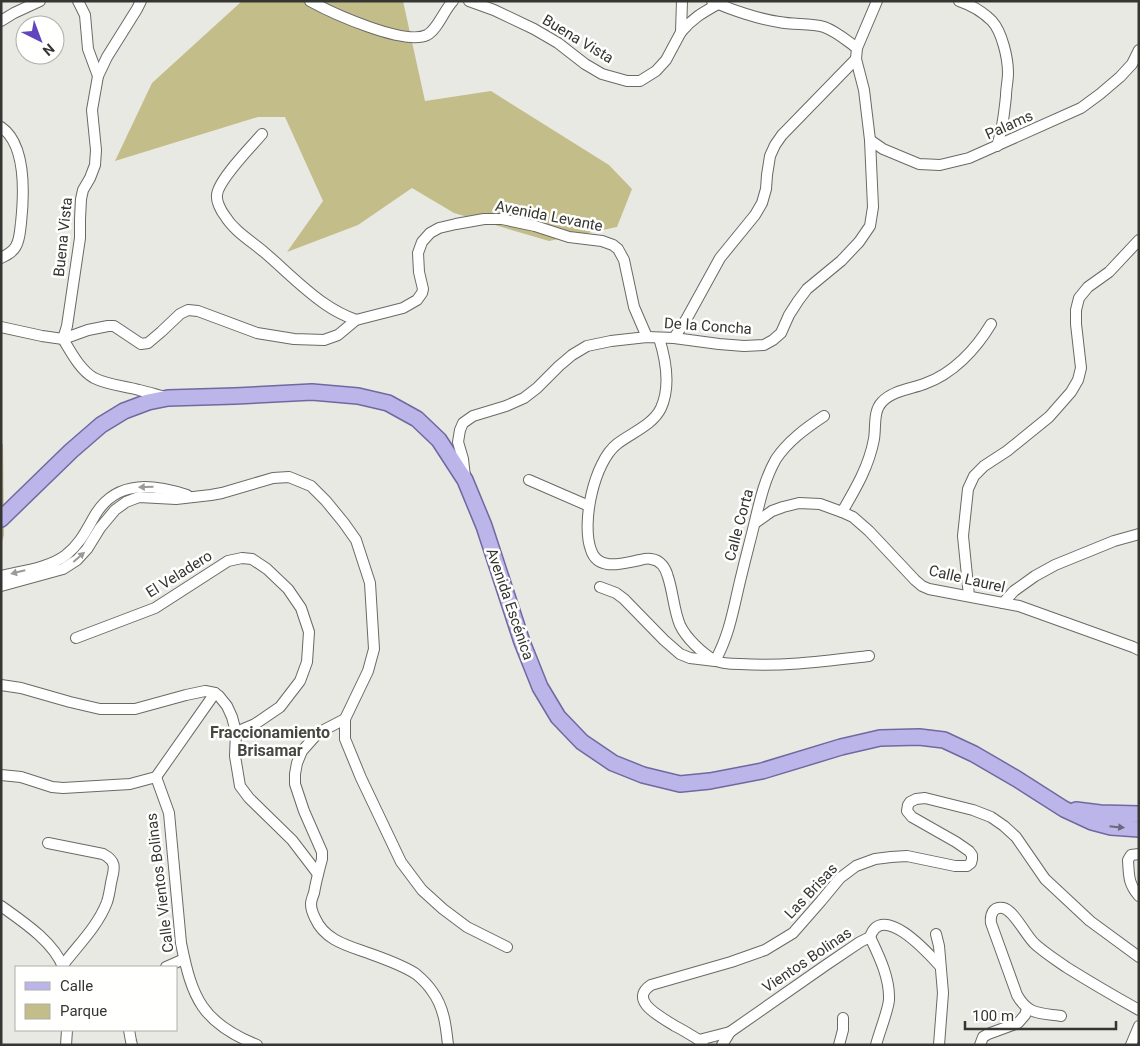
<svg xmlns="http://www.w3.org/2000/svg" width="1140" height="1046" viewBox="0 0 1140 1046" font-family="Roboto,sans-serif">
  <rect width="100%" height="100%" fill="#e9e9e3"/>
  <g fill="#c3bd8a">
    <path d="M242,1H403L425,101L491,91L609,165L632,189L617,227L549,241L454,213L412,188L358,225L287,252L323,201L285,117H258L115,161L152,83Z"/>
    <path d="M1,444H3L4,535L1,545Z"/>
  </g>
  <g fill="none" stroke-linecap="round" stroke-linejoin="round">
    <defs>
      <g id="street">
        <path d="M78,1L85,15L88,49L98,76"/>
        <path d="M310,1C332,13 404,46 427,35C438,29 444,10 453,1"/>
        <path d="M469,1L494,10L534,29L558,43L585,64L602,74L627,81H640L656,71L666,60L681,32L682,1"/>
        <path d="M712,1C731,10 759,19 779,22C794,25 810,23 824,27C836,31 847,41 857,48"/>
        <path d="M959,1C971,5 983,12 992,21C1002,32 1008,58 1008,73C1008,81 1006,88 1006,96C1004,114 1003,129 997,146"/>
        <path d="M1,21L14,13L40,1"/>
        <path d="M681,32C693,18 702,13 718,4"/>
        <path d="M1,127C27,145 24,195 21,223C20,230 20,239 16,246C13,252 7,255 1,258"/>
        <path d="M262,134C252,146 218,180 217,195C216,201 221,211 225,216C234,231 251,241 264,252C284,269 303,289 325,304C335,311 345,316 356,320"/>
        <path d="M870,140L883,149L919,164L940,165L969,158L1081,108L1100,94L1120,77L1132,64L1139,50"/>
        <path d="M1,327L42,336L63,339"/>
        <path d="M659,338C666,360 671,386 661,408C653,425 631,433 617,444C594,462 581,523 591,550C598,572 624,563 640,560C644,559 648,558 651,559C661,560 666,569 668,577C673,592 674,611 680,625C686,638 702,653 714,660C721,664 732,664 740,664C783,667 826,661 869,656"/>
        <path d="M674,338L687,318L720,258L755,215L762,203L766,189L767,175L770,156L775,145L782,135L856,59"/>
        <path d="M63,339L88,330L108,326H114L141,344L148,343L161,332L180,314L188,310L198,311L257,333L294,339L324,340L338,335L356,320L403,308L417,300L422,293L423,289L419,272L418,253L422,242L430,233L439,228L456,224L484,219H502L535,226L569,237L602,241L613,245L618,249L624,260L634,307L647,337"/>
        <path d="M63,339L67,326L80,238V219L81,199L83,190L90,178L95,165L96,150L92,110L98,76L107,57L137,9L141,1"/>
        <path d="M63,339C71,352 80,370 94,378C108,385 124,386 139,390C148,392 157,395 165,397"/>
        <path d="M465,477L463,459L458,442L460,430L463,423L473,416L506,406L524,398L537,388L559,366L572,355L587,346L611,341L647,337L674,338L719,344L744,346L764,345L773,340L781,333L789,315L798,301L807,289L841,261L859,242L870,226L873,207L870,140L864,90L856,59L857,48L877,1"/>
        <path d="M529,480L589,506"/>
        <path d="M842,512C856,488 869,466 874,439C876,427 873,411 882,402C892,391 910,389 924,384C953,374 976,349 991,324"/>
        <path d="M755,523L772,511L783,507L799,503L820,504L842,512L853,517L869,531L915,580L922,586L929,589L1019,606L1133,647L1139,650"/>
        <path d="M1,576C22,571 49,568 66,555C82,542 87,528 97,512C119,479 155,485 187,495"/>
        <path d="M1,586L63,569L77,560L87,549L100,528L115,510L126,502L139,497L176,499L211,495L222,493L273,478L289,477L311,486L326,501L344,523L356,540L370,583L374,649L368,671L345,719L318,733L302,751L297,763L295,774V784L304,811L322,852V859C319,870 316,881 314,893C313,896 311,900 311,904C311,908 313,914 315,918C325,941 349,946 371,954C385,959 404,966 416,974C422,979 428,985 432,991C444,1007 446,1026 448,1045"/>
        <path d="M600,587L616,593L624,599L664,640L680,654L690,658L715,661C731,632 734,604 742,573C746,556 751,538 755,521C760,500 765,478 776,459C788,441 806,428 824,416"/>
        <path d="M969,596L963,536L968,489L974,476L984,466L1007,451L1049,417L1071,392L1078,380L1081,368L1076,324V310L1079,298L1088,287L1109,272L1139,240"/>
        <path d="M1003,603L1014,591L1035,576L1055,565L1114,541L1139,534"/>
        <path d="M76,638L155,608L228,561L242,558L252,559L267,569L288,589L301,608L309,632L307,662L300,681L280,707L255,724L236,732"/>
        <path d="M1,685L21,688L70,702L100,709H135L186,695L205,691L215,693L219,696L227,706L232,717L236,732L235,756L240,786L249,798L292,840L318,874"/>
        <path d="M345,719V739L361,778L401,862L422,890L443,909L467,927L507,947"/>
        <path d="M1,775L21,777L52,787L63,788L130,784L156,777L215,693"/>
        <path d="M156,777L169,813L181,943C192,998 202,1023 257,1045"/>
        <path d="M48,843L103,854C118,862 114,869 111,883C110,889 109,896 107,902C98,926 78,945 63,965"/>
        <path d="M1139,854L1131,855L1128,860C1129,875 1128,884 1139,896"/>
        <path d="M1,906C22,921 54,942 63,967"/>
        <path d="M936,934L939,946L943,993L939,1045"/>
        <path d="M870,937C882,901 929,954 940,966"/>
        <path d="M166,967L184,959"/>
        <path d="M1061,1016C1040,1013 1028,1015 1017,995L991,923C990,915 993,906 1003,908C1014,910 1026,936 1035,944C1045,953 1056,960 1066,967C1090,982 1114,996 1139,1010"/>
        <path d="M129,1030L131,1041L132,1045"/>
        <path d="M699,1040L730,1032"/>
        <path d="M66,1045L67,1030"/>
        <path d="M703,1045L699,1040C691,1035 683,1030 675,1026C663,1018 627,1001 651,985L731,962L765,950L793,933L821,901L840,878L856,866L875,859L891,857L907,856L955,866H967L971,863L972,859V855L969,851L956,842L912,817L907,811L908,805L910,802L916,799L925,798L973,810L991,817L1004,826L1016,837L1045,879L1090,921L1139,957"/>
        <path d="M722,1045L730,1032L826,965L860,942L870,937C879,956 890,978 889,1000C888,1011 879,1033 876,1045"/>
        <path d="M839,1045L843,1030V1018"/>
        <path d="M980,1045L983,1037L988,1034L1018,1023L1025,1015L1027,1009"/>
        <path d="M1131,1045L1139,1026"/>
      </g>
      <g id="primary">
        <path d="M1,519L71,451L101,425L124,411L148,402L168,398L235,396L312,392L358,396L388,403L417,419L439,440L465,480L484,526L522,642L540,687L558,717L582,742L613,763L643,775L680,784L710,781L762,771L841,747L880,738L919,737L944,740L974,754L1017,779L1064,809L1092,822L1111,827L1139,829"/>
        <path d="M1076,810L1100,813L1139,814"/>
      </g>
    </defs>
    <use href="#street" stroke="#6a6a65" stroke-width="12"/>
    <use href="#primary" stroke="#7068a0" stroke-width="18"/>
    <use href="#street" stroke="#fff" stroke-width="10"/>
    <use href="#primary" stroke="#bcb5e9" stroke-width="15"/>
  </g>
  <defs><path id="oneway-solid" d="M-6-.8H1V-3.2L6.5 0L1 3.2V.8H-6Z" transform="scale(1.25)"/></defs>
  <g fill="#9a9a98">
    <use href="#oneway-solid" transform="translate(146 487) rotate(178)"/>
    <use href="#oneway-solid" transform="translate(79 557) rotate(-41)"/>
    <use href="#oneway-solid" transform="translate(18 572) rotate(166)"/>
  </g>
  <use fill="#6b687b" href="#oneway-solid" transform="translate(1117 827) rotate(6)"/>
  <g text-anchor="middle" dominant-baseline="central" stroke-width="5" stroke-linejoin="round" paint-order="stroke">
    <g font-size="15" fill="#353532" stroke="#fffffe">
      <text transform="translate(578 39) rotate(31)">Buena Vista</text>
      <text transform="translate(1009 125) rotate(-24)">Palams</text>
      <text transform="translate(549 216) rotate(11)">Avenida Levante</text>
      <text transform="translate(63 237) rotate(-84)">Buena Vista</text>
      <text transform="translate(708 326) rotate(4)">De la Concha</text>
      <text transform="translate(739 525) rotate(-75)">Calle Corta</text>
      <text transform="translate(179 574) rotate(-32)">El Veladero</text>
      <text transform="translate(967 579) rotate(13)">Calle Laurel</text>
      <text transform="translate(510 604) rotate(71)">Avenida Escénica</text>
      <text transform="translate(160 883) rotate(-97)">Calle Vientos Bolinas</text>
      <text transform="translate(811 891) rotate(-47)">Las Brisas</text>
      <text transform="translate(807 960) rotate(-34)">Vientos Bolinas</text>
    </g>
    <g font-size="16" font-weight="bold" fill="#474742" stroke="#fffffe">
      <text x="270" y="732">Fraccionamiento<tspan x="270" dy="18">Brisamar</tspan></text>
    </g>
  </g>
  <rect width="1140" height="1046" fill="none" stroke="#353532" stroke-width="5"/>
  <rect x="15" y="966" width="162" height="65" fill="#fffffe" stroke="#aeaeac"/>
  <rect x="25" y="982" width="25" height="8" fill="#bcb5e9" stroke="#aeaeac"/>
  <text x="60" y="991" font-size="15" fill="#353532">Calle</text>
  <rect x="25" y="1004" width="25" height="15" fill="#c3bd8a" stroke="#aeaeac"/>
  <text x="60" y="1016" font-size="15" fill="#353532">Parque</text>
  <g transform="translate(40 40) rotate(138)"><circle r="24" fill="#fffffe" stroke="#aeaeac"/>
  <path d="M0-4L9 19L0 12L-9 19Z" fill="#6145bd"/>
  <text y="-8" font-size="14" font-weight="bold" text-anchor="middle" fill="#353532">N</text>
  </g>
  <path d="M965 1021v8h151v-8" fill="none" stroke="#353532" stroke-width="2.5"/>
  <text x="972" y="1021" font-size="15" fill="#353532" stroke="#fffffe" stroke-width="4" paint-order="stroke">100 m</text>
</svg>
